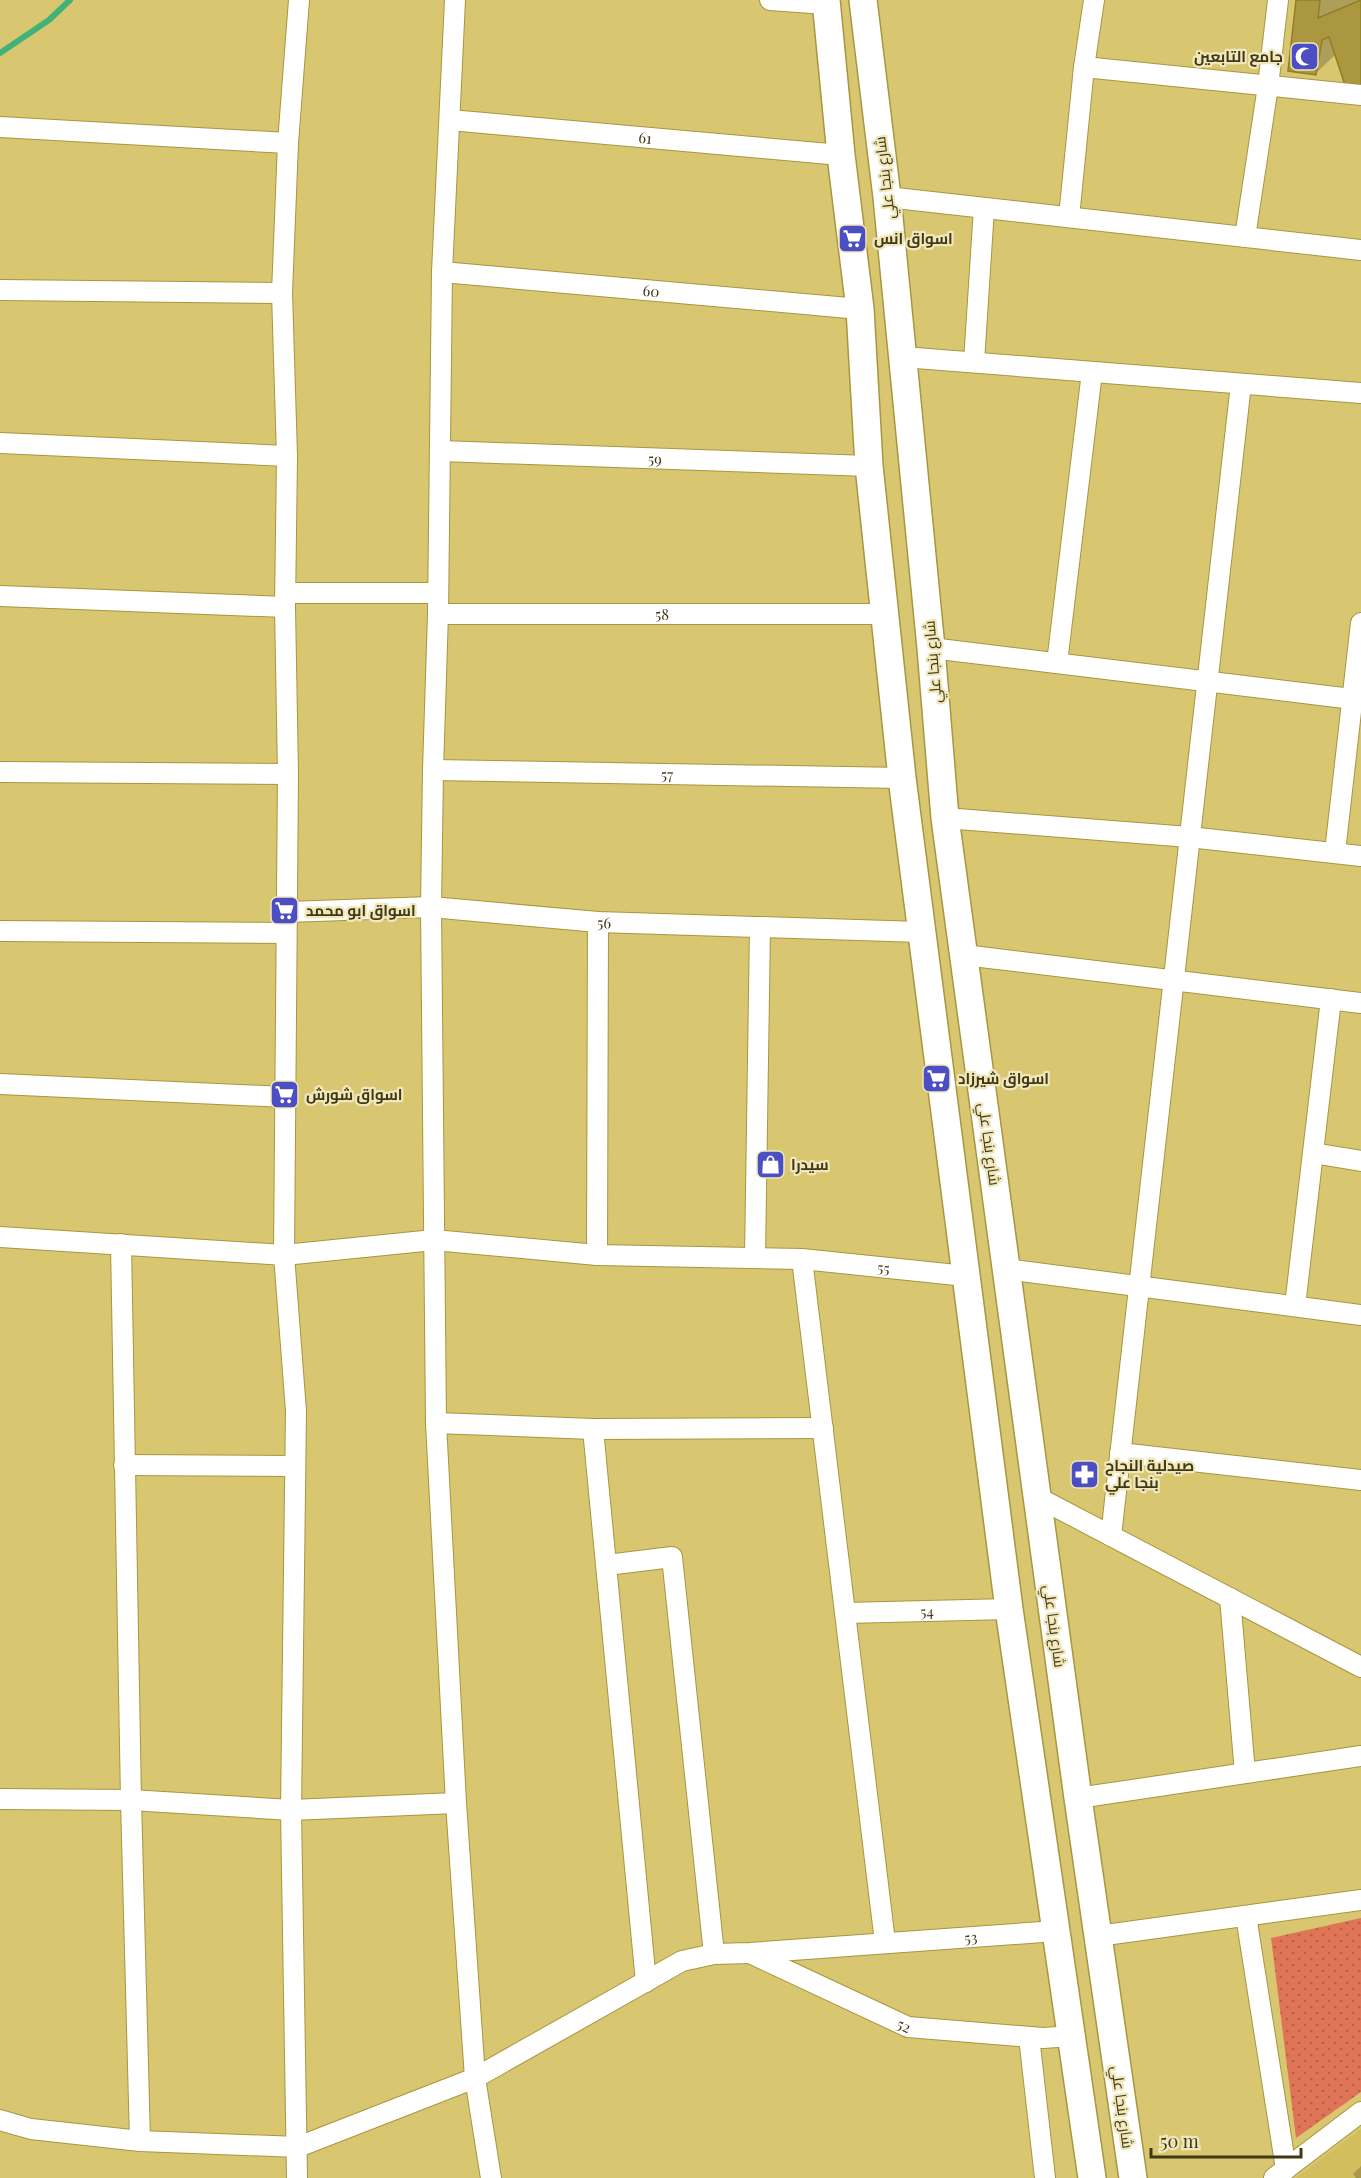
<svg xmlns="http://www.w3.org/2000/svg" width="1361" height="2178" viewBox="0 0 1361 2178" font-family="'Playfair Display',Cairo,serif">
  <defs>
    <pattern id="green-dots" width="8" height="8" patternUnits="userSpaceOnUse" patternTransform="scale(1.5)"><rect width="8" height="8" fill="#df7456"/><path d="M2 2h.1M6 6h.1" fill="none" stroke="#b66046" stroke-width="1.8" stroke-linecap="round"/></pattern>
  </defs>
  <rect width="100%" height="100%" fill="#d9c670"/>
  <path fill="#d3be5e" d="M1361,2129V2178H1296Z"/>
  <path fill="url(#green-dots)" d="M1361,1918V2092L1296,2138L1271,1938Z"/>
  <g fill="#0003">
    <path d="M1297,0H1361V85L1336,54L1316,73Z"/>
    <path d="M1361,2166V2178H1356L1353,2174Z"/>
  </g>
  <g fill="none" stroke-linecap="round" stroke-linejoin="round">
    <path stroke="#43b278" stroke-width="6" d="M0,53L49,20L70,0"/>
  </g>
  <path fill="#aa9740" stroke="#927f24" stroke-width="1.5" d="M1296,0H1320L1318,18L1361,0V87L1345,85L1329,37L1322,40L1316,75L1288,71Z"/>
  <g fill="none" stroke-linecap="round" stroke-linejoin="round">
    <defs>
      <g id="street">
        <path d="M455,0L442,272L438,614L433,770L431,907L436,1423L456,1803L475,2078L491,2178"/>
        <path d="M770,0L826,4"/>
        <path d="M1084,67L1361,95"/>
        <path id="s1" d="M450,120L841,155"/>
        <path d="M0,127L288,143"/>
        <path d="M887,197L1361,250"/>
        <path d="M1069,217L1084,67L1094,0"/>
        <path d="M1245,237L1268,86L1278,0"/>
        <path id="s2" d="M442,272L860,309"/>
        <path d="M0,290L282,293"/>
        <path d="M903,357L1361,393"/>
        <path d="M974,362L984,208"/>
        <path d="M0,443L287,456"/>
        <path id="s3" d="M441,451L869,466"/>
        <path d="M286,593H438"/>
        <path d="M0,596L285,607"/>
        <path id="s4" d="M438,614H886"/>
        <path d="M931,648L1361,700"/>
        <path d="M1057,663L1092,372"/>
        <path id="s5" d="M433,770L902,778"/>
        <path d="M0,772L288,774"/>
        <path d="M945,818L1189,837L1361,856"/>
        <path d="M1335,852L1361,623"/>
        <path id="s6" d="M287,912L431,907L598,922L921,932"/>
        <path d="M0,931L286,933"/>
        <path d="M964,955L1361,1003"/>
        <path d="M0,1084L285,1097"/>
        <path d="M1313,1153L1361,1161"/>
        <path id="s7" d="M0,1237L284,1255L434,1240L597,1255L802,1259L966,1276"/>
        <path d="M121,1244L131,1800L140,2141"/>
        <path d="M597,1255L598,922"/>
        <path d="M755,1258L760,927"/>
        <path d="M802,1259L885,1942"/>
        <path d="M1006,1269L1361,1315"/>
        <path d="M1295,1306L1331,999"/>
        <path d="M436,1423L593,1429L823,1428"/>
        <path d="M593,1429L646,1982"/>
        <path d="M1120,1453L1361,1480"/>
        <path d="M124,1465L295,1466"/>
        <path d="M1037,1497L1361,1667"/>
        <path d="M1111,1536L1241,384"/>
        <path d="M607,1565L672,1557L714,1954"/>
        <path d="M1230,1598L1245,1773"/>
        <path id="s8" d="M845,1613L1009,1609"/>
        <path d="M1078,1798L1361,1756"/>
        <path d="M0,1799L131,1800L291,1810L456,1803"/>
        <path d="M1246,1916L1286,2169"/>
        <path d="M1098,1936L1361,1900"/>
        <path id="s9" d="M752,1954L908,2027L1043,2038L1072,2036"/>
        <path d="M1029,2037L1045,2178"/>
        <path id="s10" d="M0,2120L31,2129L140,2141L298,2147L475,2078L682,1961L714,1954L750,1953L1056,1931"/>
        <path d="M297,2178L291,1810L296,1411L284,1255L288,774L285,607L287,456L282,293L288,143L299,0"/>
        <path d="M1274,2178L1361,2112"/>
      </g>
      <g id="secondary">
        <path d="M826,0L841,155L860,309L869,466L902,778L1009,1609L1092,2178"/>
        <path d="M863,0L887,197L931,648L945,818L1078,1798L1133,2178"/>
      </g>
    </defs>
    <use href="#street" stroke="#a9963f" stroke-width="22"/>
    <use href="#secondary" stroke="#a9963f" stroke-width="30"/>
    <use href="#street" stroke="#fff" stroke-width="20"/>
    <use href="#secondary" stroke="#fff" stroke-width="27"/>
  </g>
  <defs>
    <symbol id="mosque-square" viewBox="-11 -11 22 22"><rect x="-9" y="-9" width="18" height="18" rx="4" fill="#4c4ec4" stroke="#f0e7bd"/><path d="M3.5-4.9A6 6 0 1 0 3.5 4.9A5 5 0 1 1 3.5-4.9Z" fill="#fff"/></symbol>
    <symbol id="supermarket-square" viewBox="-11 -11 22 22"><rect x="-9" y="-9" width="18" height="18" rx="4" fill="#4c4ec4" stroke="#f0e7bd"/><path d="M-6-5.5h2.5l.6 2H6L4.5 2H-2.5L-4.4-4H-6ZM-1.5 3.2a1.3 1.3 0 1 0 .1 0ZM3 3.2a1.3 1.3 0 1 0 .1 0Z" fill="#fff"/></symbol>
    <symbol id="shop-square" viewBox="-11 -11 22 22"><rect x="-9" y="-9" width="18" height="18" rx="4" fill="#4c4ec4" stroke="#f0e7bd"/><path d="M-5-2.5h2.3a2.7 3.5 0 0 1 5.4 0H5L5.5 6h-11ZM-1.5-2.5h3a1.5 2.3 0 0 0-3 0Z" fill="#fff"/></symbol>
    <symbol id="pharmacy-square" viewBox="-11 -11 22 22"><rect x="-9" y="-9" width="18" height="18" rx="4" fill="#4c4ec4" stroke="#f0e7bd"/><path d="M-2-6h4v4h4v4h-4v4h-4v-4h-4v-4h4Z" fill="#fff"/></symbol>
  </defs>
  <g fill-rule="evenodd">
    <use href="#mosque-square" x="1288" y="40" width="33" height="33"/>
    <use href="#supermarket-square" x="836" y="222" width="33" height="33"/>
    <use href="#supermarket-square" x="268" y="894" width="33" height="33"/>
    <use href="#supermarket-square" x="920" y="1062" width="33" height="33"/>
    <use href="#supermarket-square" x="268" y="1078" width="33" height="33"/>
    <use href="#shop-square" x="754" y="1148" width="33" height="33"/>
    <use href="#pharmacy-square" x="1068" y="1458" width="33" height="33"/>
  </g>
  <g text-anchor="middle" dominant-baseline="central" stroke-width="4.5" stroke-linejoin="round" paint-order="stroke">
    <g font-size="15" font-weight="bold" fill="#403813" stroke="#f0e7bd" text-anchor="start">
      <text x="1283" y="56" text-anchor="end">جامع التابعين</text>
      <text x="874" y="238">اسواق انس</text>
      <text x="306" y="910">اسواق ابو محمد</text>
      <text x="958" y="1078">اسواق شيرزاد</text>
      <text x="306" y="1094">اسواق شورش</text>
      <text x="791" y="1164">سيدرا</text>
      <text x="1105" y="1465">صيدلية النجاح<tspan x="1105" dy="17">بنجا علي</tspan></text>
    </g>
    <g font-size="15" fill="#403813" stroke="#f0e7bd">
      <text stroke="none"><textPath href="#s1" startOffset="196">61</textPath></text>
      <text transform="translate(884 178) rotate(-97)">شارع بنجا علي</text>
      <text stroke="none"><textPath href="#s2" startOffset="210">60</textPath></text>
      <text stroke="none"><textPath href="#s3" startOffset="214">59</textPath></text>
      <text stroke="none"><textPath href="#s4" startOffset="224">58</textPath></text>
      <text transform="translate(932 662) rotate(-95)">شارع بنجا علي</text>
      <text stroke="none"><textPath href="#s5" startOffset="234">57</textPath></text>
      <text stroke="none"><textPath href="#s6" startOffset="318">56</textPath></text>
      <text transform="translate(990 1144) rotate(82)">شارع بنجا علي</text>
      <text stroke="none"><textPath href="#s7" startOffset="886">55</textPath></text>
      <text stroke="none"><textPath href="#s8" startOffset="82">54</textPath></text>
      <text transform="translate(1055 1626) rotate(82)">شارع بنجا علي</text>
      <text stroke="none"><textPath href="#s10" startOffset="1018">53</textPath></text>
      <text stroke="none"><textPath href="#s9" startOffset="168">52</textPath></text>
      <text transform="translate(1123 2107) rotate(82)">شارع بنجا علي</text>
    </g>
  </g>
  <path d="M1151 2148v9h150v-9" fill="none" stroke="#403813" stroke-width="3"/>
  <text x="1160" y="2148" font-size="18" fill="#403813" stroke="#f0e7bd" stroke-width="4.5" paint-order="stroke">50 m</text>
</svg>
